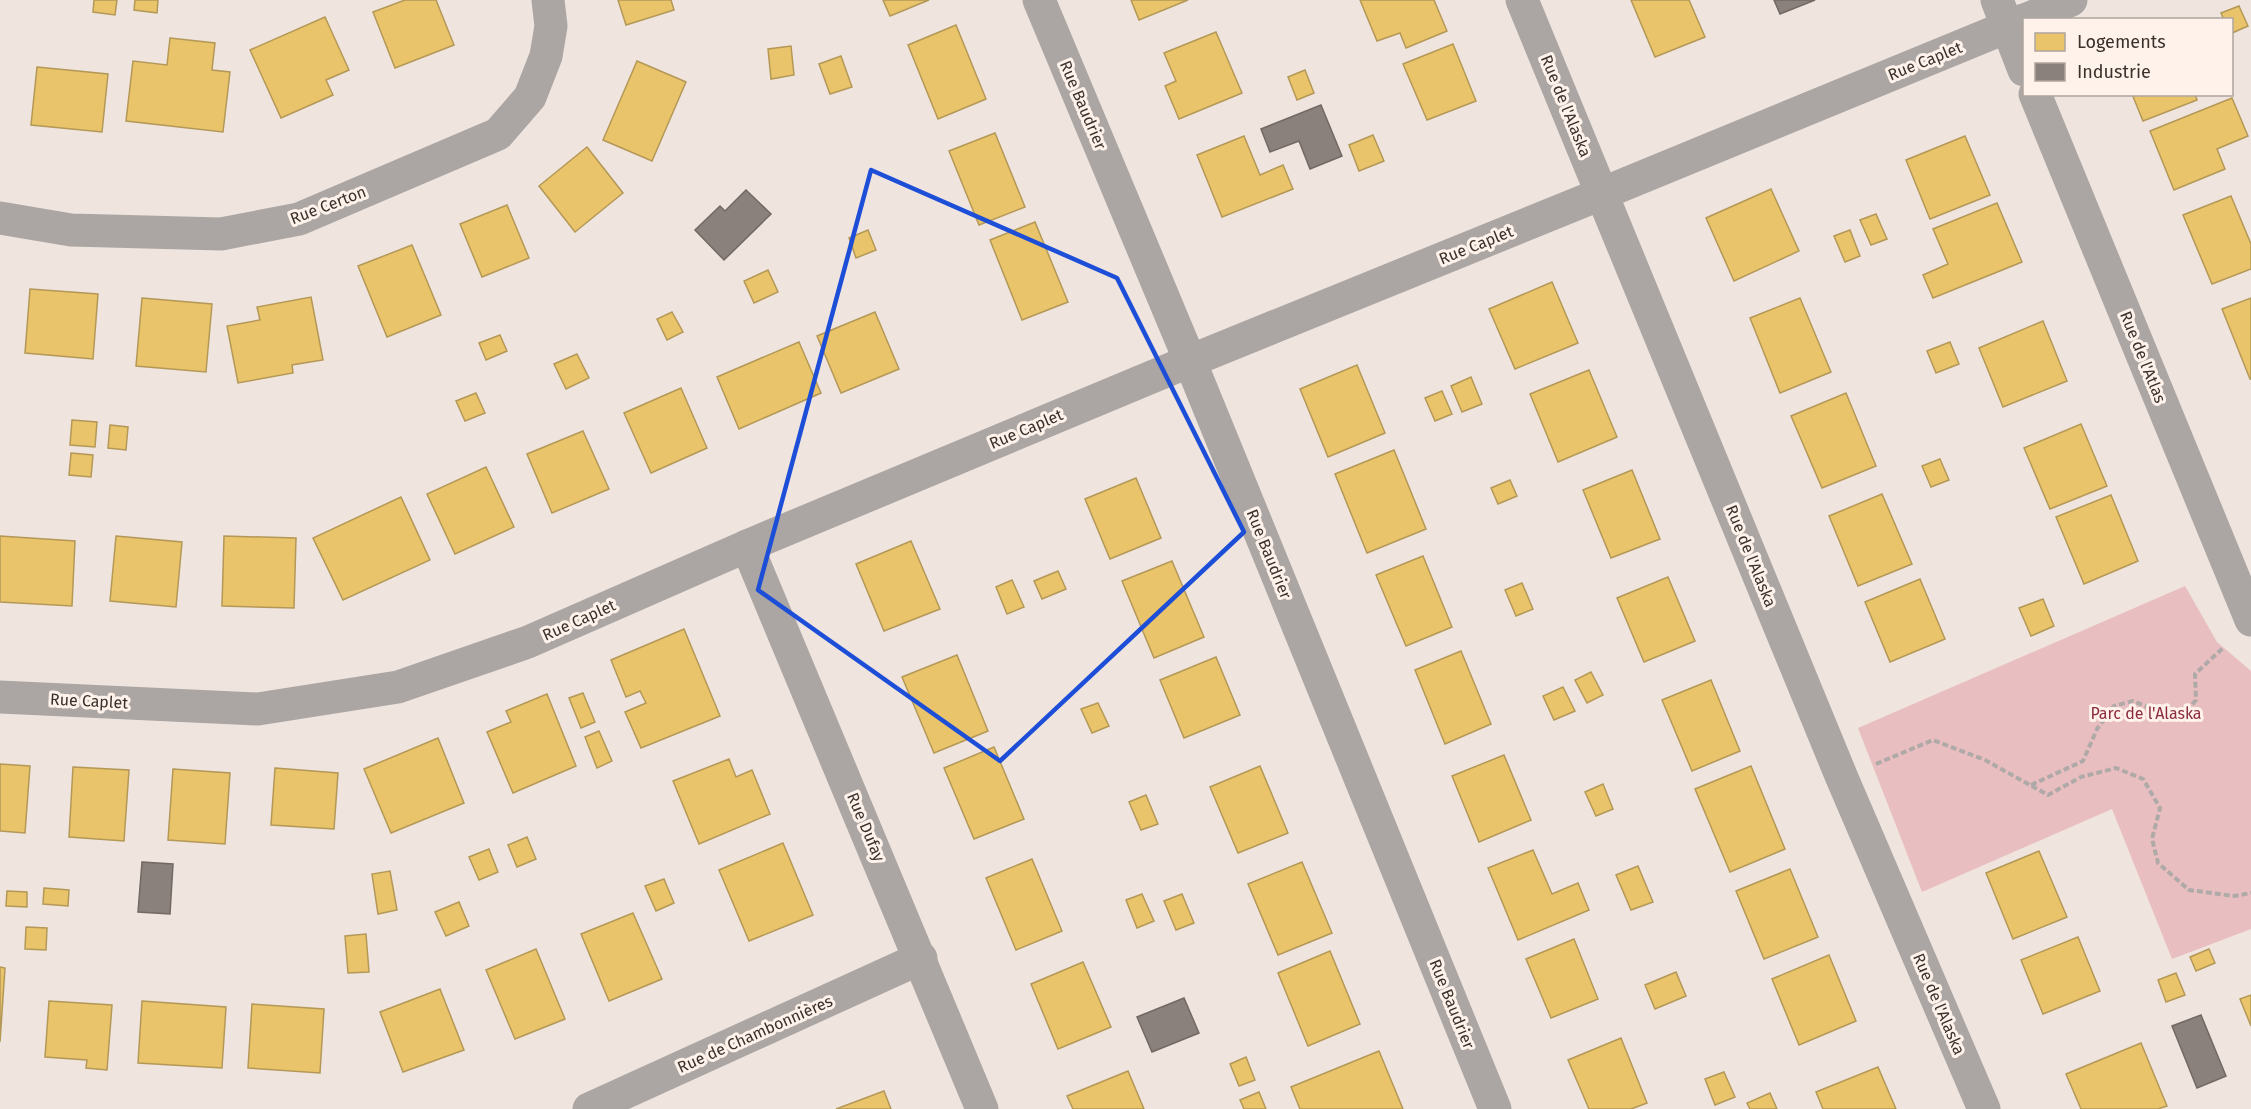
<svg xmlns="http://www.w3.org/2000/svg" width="2251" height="1109" viewBox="0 0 2251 1109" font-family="'Fira Sans',sans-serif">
  <rect width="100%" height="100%" fill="#efe4de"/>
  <path fill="#e9bec0" d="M2185,586L2217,642L2251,671V929L2172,959L2112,809L1922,892L1858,728Z"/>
  <g fill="#e9c46a" stroke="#b49857" stroke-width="1.5">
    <path d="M94,0H117L115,15L93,12Z"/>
    <path d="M135,0H158L157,13L134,10Z"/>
    <path d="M405,0H436L454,45L395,68L373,12Z"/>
    <path d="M618,0H671L674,10L626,25Z"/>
    <path d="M883,0H929L890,16Z"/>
    <path d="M1131,0H1188L1139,20Z"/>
    <path d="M1360,0H1434L1447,31L1406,48L1400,33L1377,41Z"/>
    <path d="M1631,0H1689L1705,37L1655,57Z"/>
    <path d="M2239,6L2248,26L2232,33V20H2224L2221,13Z"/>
    <path d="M325,17L349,70L326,80L333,95L281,118L250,50Z"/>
    <path d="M956,25L986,99L938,119L908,45Z"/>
    <path d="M1216,32L1242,93L1179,119L1165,86L1176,81L1164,53Z"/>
    <path d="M170,38L215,43L212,70L230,72L223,132L126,121L133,61L167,65Z"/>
    <path d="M1453,44L1476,101L1427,120L1403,64Z"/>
    <path d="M791,46L794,75L771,79L768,49Z"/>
    <path d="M841,56L852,87L830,94L819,64Z"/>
    <path d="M637,61L686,82L652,161L603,140Z"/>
    <path d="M37,67L108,74L102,132L31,125Z"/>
    <path d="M1305,70L1314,93L1297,100L1288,77Z"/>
    <path d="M2132,94H2195L2197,100L2143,121Z"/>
    <path d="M2232,98L2248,136L2217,149L2225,169L2174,190L2150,131Z"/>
    <path d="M995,133L1025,207L979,225L949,151Z"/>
    <path d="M1373,135L1384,161L1359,171L1349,145Z"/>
    <path d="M1244,136L1260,175L1283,165L1293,189L1222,217L1197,155Z"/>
    <path d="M1965,136L1990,195L1930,219L1906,160Z"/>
    <path d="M587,147L623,193L575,232L539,186Z"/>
    <path d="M1771,189L1799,251L1734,281L1706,218Z"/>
    <path d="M2231,196L2251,244V269L2212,284L2183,215Z"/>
    <path d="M1997,203L2022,262L1933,298L1923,275L1948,264L1933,229Z"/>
    <path d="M507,205L529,258L482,277L460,224Z"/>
    <path d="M1876,214L1887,239L1871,245L1860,220Z"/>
    <path d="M1035,222L1068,302L1022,320L990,240Z"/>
    <path d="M868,230L876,250L856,258L849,238Z"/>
    <path d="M1850,230L1860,256L1845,262L1834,236Z"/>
    <path d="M412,245L441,315L387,337L358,266Z"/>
    <path d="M768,270L778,292L754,303L744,281Z"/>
    <path d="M1552,282L1578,343L1515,369L1489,309Z"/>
    <path d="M30,289L98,294L93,359L25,353Z"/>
    <path d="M311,297L323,360L292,365L293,373L238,383L227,326L260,320L257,307Z"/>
    <path d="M142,298L212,304L206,372L136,366Z"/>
    <path d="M1800,298L1831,372L1780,393L1750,318Z"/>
    <path d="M2251,298V379H2250L2222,309Z"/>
    <path d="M672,312L683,332L667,340L657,319Z"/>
    <path d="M875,312L899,369L841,393L817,336Z"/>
    <path d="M2043,321L2067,381L2003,407L1979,348Z"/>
    <path d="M500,335L507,351L486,360L479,343Z"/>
    <path d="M799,342L821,393L739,429L717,377Z"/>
    <path d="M1950,342L1959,364L1936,373L1927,351Z"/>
    <path d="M577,354L589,378L566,389L554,364Z"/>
    <path d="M1357,365L1385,433L1328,457L1300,389Z"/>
    <path d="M1589,370L1617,437L1558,462L1530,394Z"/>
    <path d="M1471,377L1482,404L1462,412L1451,386Z"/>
    <path d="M681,388L707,448L651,473L624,413Z"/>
    <path d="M1442,391L1452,414L1435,421L1425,398Z"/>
    <path d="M476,393L485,413L465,421L456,401Z"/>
    <path d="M1846,393L1876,466L1822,488L1791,416Z"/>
    <path d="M72,420L97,422L95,447L70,445Z"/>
    <path d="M2081,424L2107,486L2050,509L2024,448Z"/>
    <path d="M110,425L128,427L126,450L108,448Z"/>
    <path d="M583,431L609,489L552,513L527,454Z"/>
    <path d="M1394,450L1426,529L1367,553L1335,474Z"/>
    <path d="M71,453L93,455L91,477L69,475Z"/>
    <path d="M1940,459L1949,480L1931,487L1922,466Z"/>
    <path d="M486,467L514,527L455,554L427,494Z"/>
    <path d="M1632,470L1660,539L1611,558L1583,490Z"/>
    <path d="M1136,478L1161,538L1110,559L1085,499Z"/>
    <path d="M1510,480L1517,496L1498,504L1491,488Z"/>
    <path d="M1882,494L1912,564L1858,586L1829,516Z"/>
    <path d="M2111,495L2138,561L2084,584L2056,517Z"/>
    <path d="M401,497L430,560L343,600L313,538Z"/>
    <path d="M0,536L75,541L72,606L0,602Z"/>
    <path d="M116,536L182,542L176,607L110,601Z"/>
    <path d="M224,536L296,538L294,608L222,606Z"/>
    <path d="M911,541L940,609L884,631L856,564Z"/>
    <path d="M1423,556L1452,627L1406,646L1376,575Z"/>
    <path d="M1172,561L1204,637L1154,658L1122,581Z"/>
    <path d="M1058,571L1066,589L1042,599L1034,581Z"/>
    <path d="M1668,577L1695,641L1644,662L1617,598Z"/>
    <path d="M1920,579L1945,639L1890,662L1865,602Z"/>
    <path d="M1012,580L1024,607L1007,614L996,587Z"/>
    <path d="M1522,583L1533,609L1516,616L1505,590Z"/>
    <path d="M2043,599L2054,626L2031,636L2019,608Z"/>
    <path d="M684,629L720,716L641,748L625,712L646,703L640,691L626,697L611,660Z"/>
    <path d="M1461,651L1491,724L1445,744L1415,670Z"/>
    <path d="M957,655L988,731L934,753L902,677Z"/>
    <path d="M1216,657L1240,715L1184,738L1160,680Z"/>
    <path d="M1591,672L1603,695L1587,703L1575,680Z"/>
    <path d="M1711,680L1740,751L1692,771L1662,700Z"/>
    <path d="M1563,687L1575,711L1554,720L1543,696Z"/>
    <path d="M583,693L595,722L581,728L569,698Z"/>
    <path d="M547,694L576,766L513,793L487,732L511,722L506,711Z"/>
    <path d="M1098,703L1109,726L1092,733L1081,709Z"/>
    <path d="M599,731L612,761L597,768L585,737Z"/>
    <path d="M438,738L464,803L391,833L364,769Z"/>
    <path d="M994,747L1024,819L974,839L944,768Z"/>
    <path d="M1504,755L1531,820L1479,842L1452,776Z"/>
    <path d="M729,759L736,777L752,770L770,814L699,844L673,781Z"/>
    <path d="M0,764L30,766L25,833L0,831Z"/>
    <path d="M1260,766L1288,833L1238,853L1210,787Z"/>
    <path d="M1751,766L1785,849L1730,872L1695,789Z"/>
    <path d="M73,767L129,770L124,841L69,837Z"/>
    <path d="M275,768L338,773L334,829L271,825Z"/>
    <path d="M173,769L230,773L225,844L168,840Z"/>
    <path d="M1603,784L1613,809L1596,816L1585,792Z"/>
    <path d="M1146,795L1158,824L1141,830L1129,802Z"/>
    <path d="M527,837L536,859L517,867L508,845Z"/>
    <path d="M783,843L813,915L749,941L719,870Z"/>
    <path d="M489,849L498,872L479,880L469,857Z"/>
    <path d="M1533,850L1552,894L1578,883L1589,910L1518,940L1488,868Z"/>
    <path d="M2039,851L2067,917L2013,939L1986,873Z"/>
    <path d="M1032,859L1062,931L1016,950L986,878Z"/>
    <path d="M1302,862L1332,933L1278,955L1248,884Z"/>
    <path d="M1638,866L1653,902L1631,910L1616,875Z"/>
    <path d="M1790,869L1818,937L1764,959L1736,891Z"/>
    <path d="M390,871L397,910L378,914L372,874Z"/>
    <path d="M664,879L674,903L656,911L645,886Z"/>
    <path d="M44,888L69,890L68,906L43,904Z"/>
    <path d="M7,891L27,892V907L6,906Z"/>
    <path d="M1142,894L1154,921L1137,928L1126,900Z"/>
    <path d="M1182,894L1194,923L1176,930L1164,901Z"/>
    <path d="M459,902L469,926L446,936L435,912Z"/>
    <path d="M633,913L662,979L609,1001L581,934Z"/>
    <path d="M26,927L47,928L46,950L25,949Z"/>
    <path d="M366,934L369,972L348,973L345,936Z"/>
    <path d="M2078,937L2100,991L2043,1014L2021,960Z"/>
    <path d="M1574,939L1598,999L1551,1018L1526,959Z"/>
    <path d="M536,949L565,1019L515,1039L486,970Z"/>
    <path d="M2209,949L2215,963L2196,971L2190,957Z"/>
    <path d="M1330,951L1360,1024L1308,1046L1278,973Z"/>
    <path d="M1829,955L1856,1021L1799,1045L1772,979Z"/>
    <path d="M1083,962L1111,1027L1058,1049L1031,984Z"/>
    <path d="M0,967L5,968L0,1042Z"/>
    <path d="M1676,972L1686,996L1655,1009L1645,985Z"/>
    <path d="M2176,973L2185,995L2166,1002L2158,980Z"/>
    <path d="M440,989L464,1050L403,1072L380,1012Z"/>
    <path d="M2251,995V1026L2240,999Z"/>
    <path d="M49,1001L112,1005L107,1070L86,1068L87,1060L45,1057Z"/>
    <path d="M142,1001L226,1007L222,1068L138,1063Z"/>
    <path d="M252,1004L324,1009L320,1073L248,1068Z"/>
    <path d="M1621,1038L1647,1103L1631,1109H1589L1568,1060Z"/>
    <path d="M2141,1043L2167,1106L2158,1109H2081L2066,1074Z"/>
    <path d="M1379,1051L1403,1109H1300L1291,1087Z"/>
    <path d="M1246,1057L1255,1080L1239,1086L1230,1064Z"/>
    <path d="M1878,1067L1896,1109H1823L1816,1092Z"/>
    <path d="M1128,1071L1144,1109H1073L1067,1096Z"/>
    <path d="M1724,1072L1735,1097L1715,1105L1705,1079Z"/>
    <path d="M884,1091L891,1109H836Z"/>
    <path d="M1259,1092L1266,1109H1244L1240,1100Z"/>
    <path d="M1770,1093L1777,1109H1750L1747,1103Z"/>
  </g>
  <g fill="#8a817c" stroke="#726964" stroke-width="1.5">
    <path d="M1774,0H1815L1780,14Z"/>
    <path d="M1321,105L1342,156L1310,169L1299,141L1270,152L1261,129Z"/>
    <path d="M746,190L771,214L724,260L695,230L720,206L725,211Z"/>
    <path d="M142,862L173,864L170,914L138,912Z"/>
    <path d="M1184,998L1199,1033L1152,1052L1137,1017Z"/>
    <path d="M2201,1015L2226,1076L2197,1088L2172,1026Z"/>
  </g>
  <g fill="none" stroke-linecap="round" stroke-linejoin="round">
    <g stroke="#afa9a7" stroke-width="4" stroke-dasharray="6 3" stroke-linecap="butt">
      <path d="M1876,764L1933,740L1985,760L2048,795L2081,777L2116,768L2143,779L2160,808L2152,839L2158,863L2189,890L2234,896L2251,893"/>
      <path d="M2031,785L2083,761L2097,729L2114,706L2133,701L2169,716L2185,713L2196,700L2195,674L2224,647"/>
    </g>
    <g stroke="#aba6a3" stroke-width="33">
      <path d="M1039,0L1190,361L1495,1109"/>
      <path d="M1522,0L1842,778L1984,1109"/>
      <path d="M1997,0L2024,70"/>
      <path d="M2025,20L2071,0"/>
      <path d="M2035,94L2251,620"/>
      <path d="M0,218L71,230L221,234L299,219L498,134L530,97L546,56L551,26L548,0"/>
      <path d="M747,546L982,1109"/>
      <path d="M0,697L258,709L398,687L528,642L747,546L1190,361L1601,194L2024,20"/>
      <path d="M589,1109L921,958"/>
    </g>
  </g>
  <path fill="none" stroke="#1d4ed8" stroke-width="4.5" stroke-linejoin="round" d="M871,170L1117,278L1244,532L1000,761L758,590Z"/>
  <g text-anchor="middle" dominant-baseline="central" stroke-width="6" stroke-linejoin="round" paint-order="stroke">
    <g font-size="16" fill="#39312c" stroke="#fef2ea">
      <text transform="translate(1925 61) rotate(-22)">Rue Caplet</text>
      <text transform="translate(1083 105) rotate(67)">Rue Baudrier</text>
      <text transform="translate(1566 106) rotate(68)">Rue de l'Alaska</text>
      <text transform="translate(328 205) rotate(-21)">Rue Certon</text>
      <text transform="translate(1476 245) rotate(-22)">Rue Caplet</text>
      <text transform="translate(2143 357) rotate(68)">Rue de l'Atlas</text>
      <text transform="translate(1026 429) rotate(-23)">Rue Caplet</text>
      <text transform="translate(1269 554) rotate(68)">Rue Baudrier</text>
      <text transform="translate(1751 556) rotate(68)">Rue de l'Alaska</text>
      <text transform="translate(579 620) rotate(-24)">Rue Caplet</text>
      <text transform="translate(89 701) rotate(3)">Rue Caplet</text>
      <text transform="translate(866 827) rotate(67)">Rue Dufay</text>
      <text transform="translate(1452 1004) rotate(68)">Rue Baudrier</text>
      <text transform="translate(1939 1004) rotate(67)">Rue de l'Alaska</text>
      <text transform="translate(755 1034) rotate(-24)">Rue de Chambonnières</text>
    </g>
    <g font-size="16" fill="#8c2b40" stroke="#fef2ea">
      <text x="2146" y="713">Parc de l'Alaska</text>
    </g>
  </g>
  <rect x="2023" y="18" width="210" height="78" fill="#fef2ea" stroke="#afa59e" stroke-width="1.5"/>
  <rect x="2035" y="33" width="30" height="18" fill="#e9c46a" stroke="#afa59e" stroke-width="1.5"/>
  <text x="2077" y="48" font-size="18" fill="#39312c">Logements</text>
  <rect x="2035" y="63" width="30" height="18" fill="#8a817c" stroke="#afa59e" stroke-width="1.5"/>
  <text x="2077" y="78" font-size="18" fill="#39312c">Industrie</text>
</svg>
